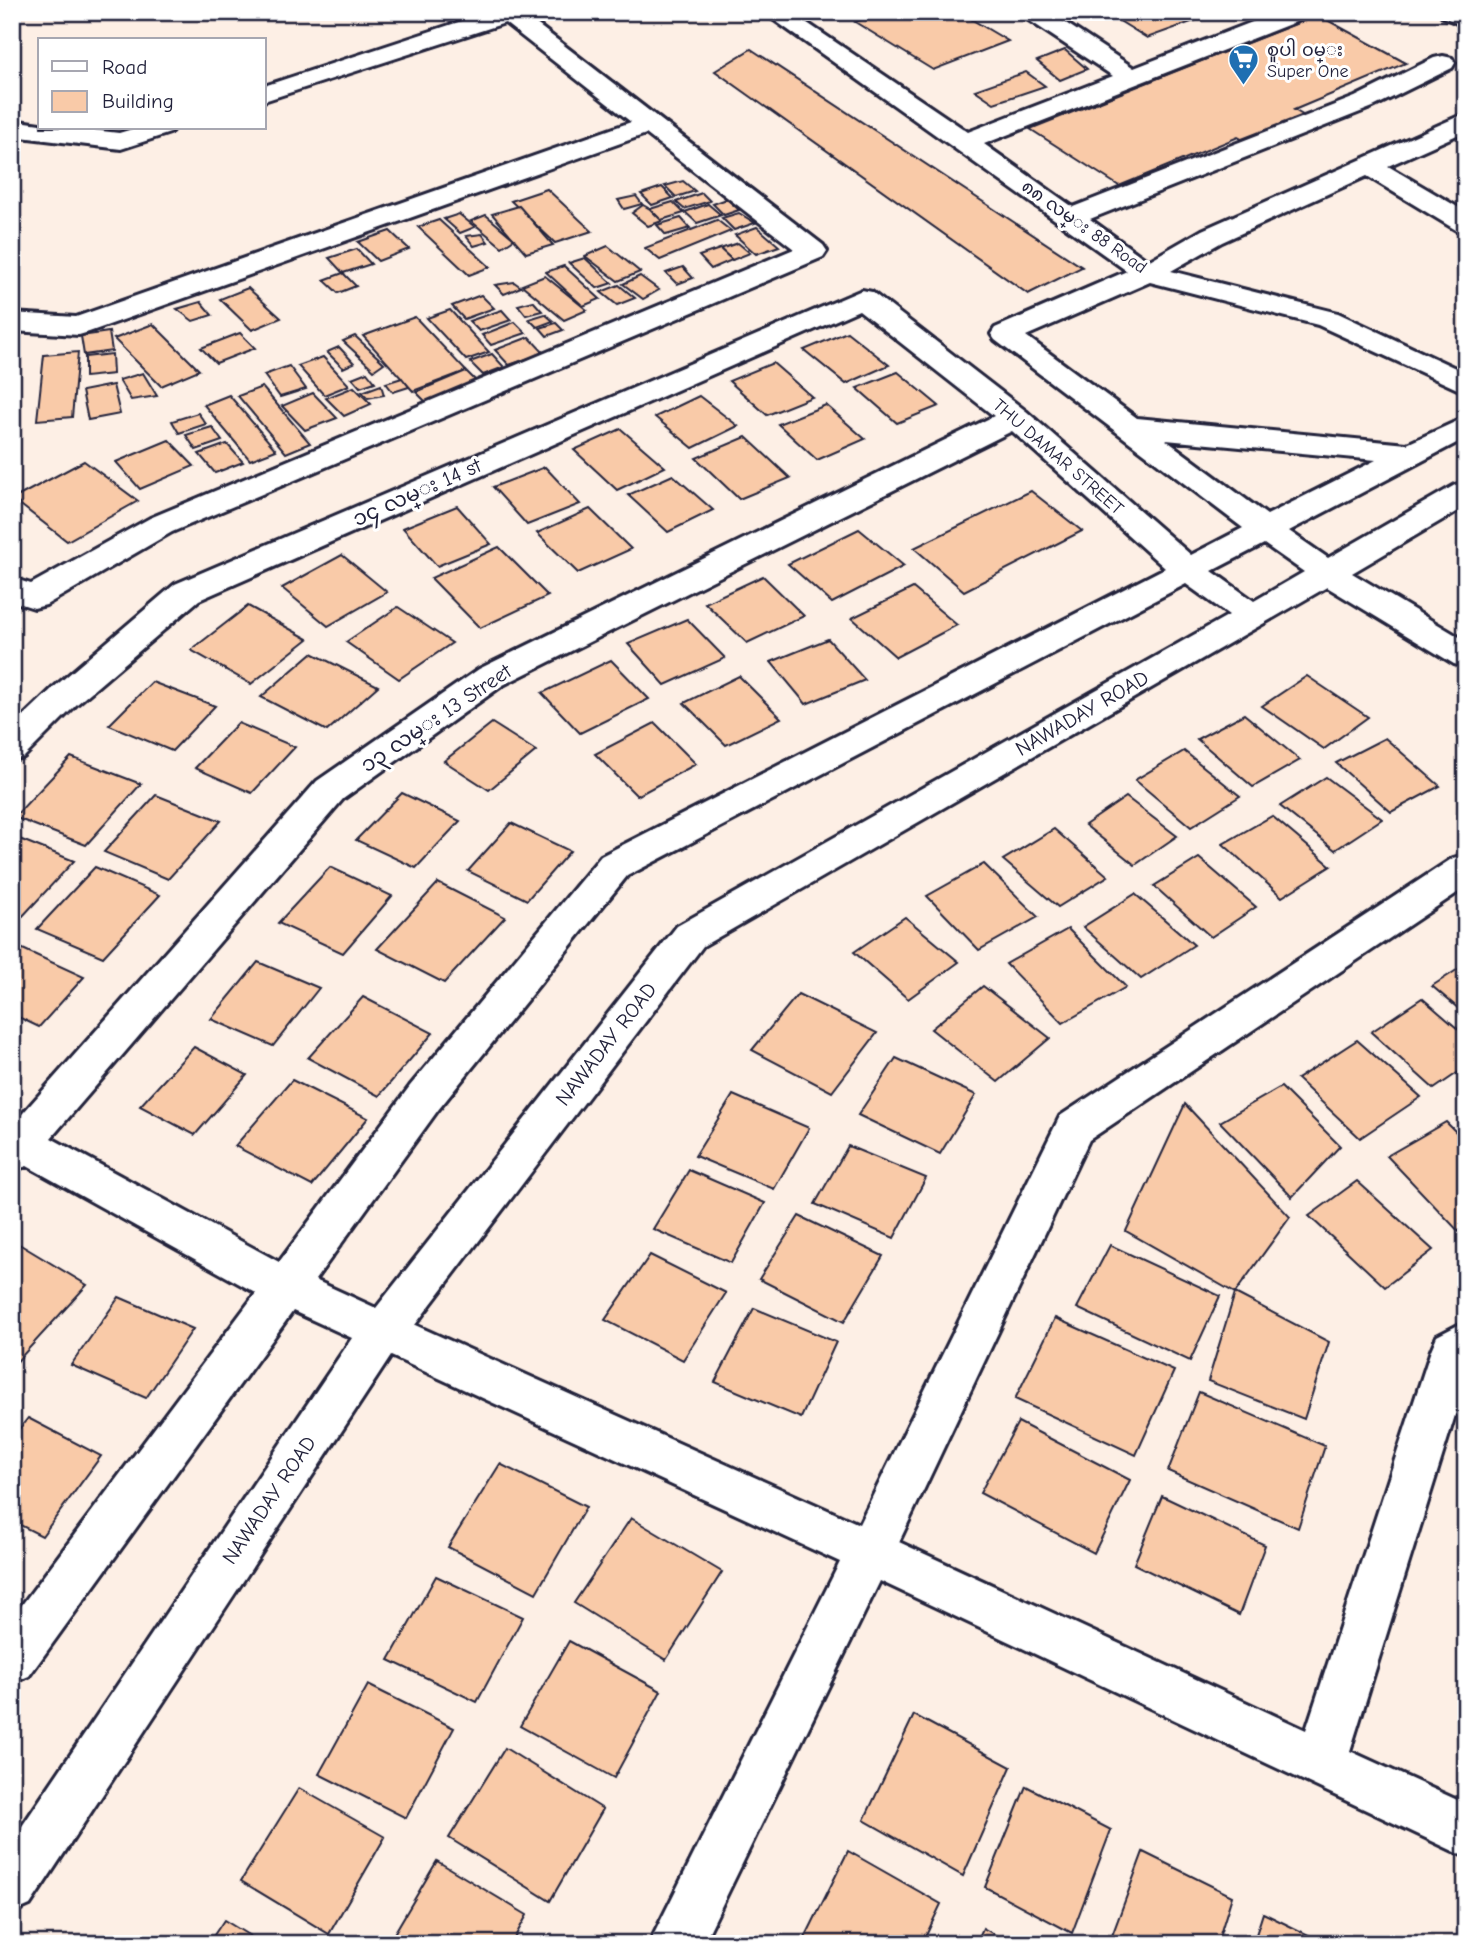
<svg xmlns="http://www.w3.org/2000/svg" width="1478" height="1956" viewBox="0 0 1478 1956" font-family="'Comic Neue','Noto Sans Myanmar',sans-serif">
  <rect width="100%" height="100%" fill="#fdefe5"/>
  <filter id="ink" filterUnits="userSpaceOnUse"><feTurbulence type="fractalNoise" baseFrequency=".0143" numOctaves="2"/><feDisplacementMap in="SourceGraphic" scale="14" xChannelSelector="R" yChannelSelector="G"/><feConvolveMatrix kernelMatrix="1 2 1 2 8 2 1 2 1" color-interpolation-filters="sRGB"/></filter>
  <g filter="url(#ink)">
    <g fill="#f9caa8" stroke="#22223b" stroke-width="2">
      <path d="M881,12H959L1008,41L933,70L855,22Z"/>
      <path d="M1105,12H1219L1147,38Z"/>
      <path d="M1318,15L1406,63L1294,110L1317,123L1258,148L1238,137L1119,186L1030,129Z"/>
      <path d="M751,49L1082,267L1028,294L715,71Z"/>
      <path d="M1065,50L1087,69L1060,80L1037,61Z"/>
      <path d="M1026,72L1045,86L994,103L975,90Z"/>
      <path d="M683,181L695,191L676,197L665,186Z"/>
      <path d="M662,187L673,198L652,205L641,194Z"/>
      <path d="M547,189L592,231L555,243L511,201Z"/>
      <path d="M702,193L710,201L684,209L676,202Z"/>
      <path d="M636,196L642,204L624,209L618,200Z"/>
      <path d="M727,199L739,210L724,215L713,204Z"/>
      <path d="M673,202L684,213L661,220L650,209Z"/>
      <path d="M708,204L721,215L697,223L685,212Z"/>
      <path d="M643,205L650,209L662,221L648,226L632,213Z"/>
      <path d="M519,206L553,245L526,253L492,214Z"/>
      <path d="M739,213L755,223L734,230L722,218Z"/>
      <path d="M459,214L475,227L460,233L444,219Z"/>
      <path d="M486,215L514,239L502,247L471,221Z"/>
      <path d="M681,218L690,228L666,235L657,225Z"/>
      <path d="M439,220L490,267L469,275L418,227Z"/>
      <path d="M717,220L731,231L660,260L645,248Z"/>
      <path d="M757,227L779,246L756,254L735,235Z"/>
      <path d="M390,231L409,249L378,261L358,242Z"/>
      <path d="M482,234L488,242L474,246L466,236Z"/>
      <path d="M738,243L750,253L732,260L720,249Z"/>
      <path d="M608,246L640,272L618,281L585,256Z"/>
      <path d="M357,249L371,264L343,273L329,258Z"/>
      <path d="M720,249L732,260L711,269L699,256Z"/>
      <path d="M585,258L612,283L597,288L569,263Z"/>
      <path d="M564,266L600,299L583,306L546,272Z"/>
      <path d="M683,267L693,278L677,284L666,273Z"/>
      <path d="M343,273L356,286L338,293L324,280Z"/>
      <path d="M545,276L587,310L564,320L522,285Z"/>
      <path d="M640,276L659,290L643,299L623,284Z"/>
      <path d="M514,282L521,287L504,294L495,285Z"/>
      <path d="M619,285L635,298L617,305L601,292Z"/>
      <path d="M248,288L281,318L252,330L220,299Z"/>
      <path d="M481,295L494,308L464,319L452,306Z"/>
      <path d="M533,301L542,311L526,315L518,305Z"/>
      <path d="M201,302L212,315L193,321L177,309Z"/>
      <path d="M450,310L489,352L466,360L427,318Z"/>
      <path d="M502,310L511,320L479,331L469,321Z"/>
      <path d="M545,314L553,321L537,327L529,319Z"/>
      <path d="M415,317L466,371L413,391L363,336Z"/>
      <path d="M515,322L526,333L491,345L482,335Z"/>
      <path d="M556,323L563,330L547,336L540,328Z"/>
      <path d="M153,324L199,370L161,386L114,339Z"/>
      <path d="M109,332L112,351L84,355L81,336Z"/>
      <path d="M847,332L889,365L846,384L804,350Z"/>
      <path d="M240,333L255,348L216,363L201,348Z"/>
      <path d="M355,336L384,363L374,370L343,341Z"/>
      <path d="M529,337L544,353L509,365L495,350Z"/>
      <path d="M339,347L354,363L343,368L327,352Z"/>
      <path d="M78,352L72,417L37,420L44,355Z"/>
      <path d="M112,354L113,374L85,377V357Z"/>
      <path d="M492,354L504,367L483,375L470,362Z"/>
      <path d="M323,357L349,385L324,395L298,366Z"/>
      <path d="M773,363L812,397L767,415L729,381Z"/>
      <path d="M289,366L306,389L280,397L264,375Z"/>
      <path d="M466,371L477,382L426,402L416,392Z"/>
      <path d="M367,372L375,382L360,387L352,378Z"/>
      <path d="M898,372L939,406L897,423L857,388Z"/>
      <path d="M143,373L157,396L131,400L119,380Z"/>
      <path d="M402,378L409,387L393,392L386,383Z"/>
      <path d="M113,385L120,414L88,420L82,391Z"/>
      <path d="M381,385L384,395L368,398L362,392Z"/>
      <path d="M262,387L310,443L286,453L238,396Z"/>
      <path d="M354,387L371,404L344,416L326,398Z"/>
      <path d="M313,393L337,418L305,430L282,406Z"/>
      <path d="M229,395L276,450L250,460L204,405Z"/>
      <path d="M699,396L738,426L693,448L655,417Z"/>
      <path d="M826,405L865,439L817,460L778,424Z"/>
      <path d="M198,413L206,424L179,433L172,421Z"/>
      <path d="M212,427L222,441L196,450L186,435Z"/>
      <path d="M621,429L665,467L617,490L574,450Z"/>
      <path d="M746,437L790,478L739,499L696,458Z"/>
      <path d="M169,440L194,466L140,489L116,462Z"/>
      <path d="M227,444L243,462L215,473L199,454Z"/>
      <path d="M84,461L138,501L67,541L13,499Z"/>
      <path d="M545,467L580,504L527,525L493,487Z"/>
      <path d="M673,475L713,510L668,532L628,495Z"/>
      <path d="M1031,491L1082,531L964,591L914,548Z"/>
      <path d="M457,506L491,544L437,566L403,528Z"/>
      <path d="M590,509L631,549L578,573L537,533Z"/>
      <path d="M859,529L904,566L832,603L788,564Z"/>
      <path d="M499,547L548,596L480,628L431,578Z"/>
      <path d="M342,555L387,592L328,626L282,588Z"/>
      <path d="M763,576L804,616L747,643L705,603Z"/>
      <path d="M913,588L957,625L896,657L852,618Z"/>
      <path d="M248,606L308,639L251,684L191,650Z"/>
      <path d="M398,607L452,643L399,679L346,642Z"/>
      <path d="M687,619L725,658L665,685L628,644Z"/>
      <path d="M828,639L865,680L806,704L771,662Z"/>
      <path d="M312,653L378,686L327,731L261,697Z"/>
      <path d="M611,660L649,699L580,733L542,693Z"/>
      <path d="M739,676L781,718L726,745L684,703Z"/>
      <path d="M1307,676L1368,717L1324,749L1262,706Z"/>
      <path d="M152,682L215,706L172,751L109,725Z"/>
      <path d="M1244,714L1300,760L1253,787L1197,739Z"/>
      <path d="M238,723L295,747L252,793L195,768Z"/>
      <path d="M492,723L536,751L489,790L444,761Z"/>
      <path d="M655,723L696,764L637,796L595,754Z"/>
      <path d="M1385,738L1440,786L1391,812L1336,763Z"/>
      <path d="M1184,751L1240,796L1191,827L1135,780Z"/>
      <path d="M71,757L141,784L86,845L14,817Z"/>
      <path d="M1326,777L1382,819L1335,850L1280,806Z"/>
      <path d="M402,793L460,821L416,868L356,840Z"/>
      <path d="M156,795L221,821L168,879L104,852Z"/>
      <path d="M1126,797L1177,836L1135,865L1085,825Z"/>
      <path d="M1272,816L1331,866L1282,897L1223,844Z"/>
      <path d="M511,823L570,851L527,900L468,871Z"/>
      <path d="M1054,829L1108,876L1058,907L1003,860Z"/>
      <path d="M12,836L74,861L21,918L12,914Z"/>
      <path d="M1199,858L1256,907L1211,937L1154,886Z"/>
      <path d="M984,864L1038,917L979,950L927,896Z"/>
      <path d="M95,867L160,895L103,957L37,929Z"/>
      <path d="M330,867L392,896L343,953L278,923Z"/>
      <path d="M438,883L505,917L444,983L377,949Z"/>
      <path d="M1135,894L1194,945L1141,979L1083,927Z"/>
      <path d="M905,917L959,962L908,999L854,952Z"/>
      <path d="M1068,929L1126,987L1063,1023L1006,964Z"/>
      <path d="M14,945L84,977L39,1027L12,1014V947Z"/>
      <path d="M258,962L319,988L273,1046L211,1019Z"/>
      <path d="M1466,964V1015L1432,986Z"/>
      <path d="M983,986L1050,1038L998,1082L931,1029Z"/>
      <path d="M798,994L877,1033L832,1092L752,1050Z"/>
      <path d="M363,997L433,1033L379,1096L308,1058Z"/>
      <path d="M1422,998L1466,1036V1067L1434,1089L1371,1032Z"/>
      <path d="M1357,1040L1421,1097L1360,1138L1297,1079Z"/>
      <path d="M194,1047L247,1075L195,1135L140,1106Z"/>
      <path d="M896,1058L976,1095L940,1154L858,1115Z"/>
      <path d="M292,1080L368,1118L312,1186L235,1146Z"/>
      <path d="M1281,1087L1340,1146L1292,1197L1220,1122Z"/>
      <path d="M733,1095L809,1128L774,1189L695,1156Z"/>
      <path d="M1185,1104L1290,1217L1235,1293L1126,1231Z"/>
      <path d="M1446,1122L1466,1142V1234L1463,1236L1387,1156Z"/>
      <path d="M848,1146L926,1178L894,1238L815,1204Z"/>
      <path d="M689,1170L765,1203L731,1263L653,1229Z"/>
      <path d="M1357,1181L1433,1250L1385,1287L1309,1216Z"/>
      <path d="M799,1216L883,1256L844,1322L759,1279Z"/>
      <path d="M19,1244L87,1285L12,1367V1251Z"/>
      <path d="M1110,1245L1220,1296L1190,1361L1077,1308Z"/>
      <path d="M650,1255L726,1293L683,1360L605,1320Z"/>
      <path d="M1235,1293L1329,1342L1304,1419L1208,1381Z"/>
      <path d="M119,1297L193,1329L146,1398L71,1365Z"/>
      <path d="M754,1308L836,1342L801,1418L715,1382Z"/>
      <path d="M1055,1318L1174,1371L1136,1455L1015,1399Z"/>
      <path d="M1199,1392L1325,1446L1298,1528L1168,1471Z"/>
      <path d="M28,1418L101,1456L42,1536L12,1521V1438Z"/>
      <path d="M1018,1422L1130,1480L1094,1553L980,1493Z"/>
      <path d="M500,1464L586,1507L536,1593L448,1547Z"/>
      <path d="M1162,1496L1265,1545L1239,1615L1134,1564Z"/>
      <path d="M631,1518L722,1572L666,1660L574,1603Z"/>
      <path d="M436,1576L523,1617L477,1702L389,1660Z"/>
      <path d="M569,1641L661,1691L614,1778L520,1726Z"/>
      <path d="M368,1685L454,1728L406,1818L319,1774Z"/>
      <path d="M914,1715L1011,1767L963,1876L864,1820Z"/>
      <path d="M505,1748L603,1809L550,1901L449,1838Z"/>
      <path d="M1026,1786L1111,1830L1072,1933L985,1887Z"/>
      <path d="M299,1788L385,1837L329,1934L241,1881Z"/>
      <path d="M848,1851L941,1904L922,1944H802Z"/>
      <path d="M1143,1852L1232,1896L1217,1944H1109Z"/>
      <path d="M437,1861L527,1915L511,1944H388Z"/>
      <path d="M1263,1913L1327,1944H1253Z"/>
      <path d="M224,1920L263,1944H208Z"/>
      <path d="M983,1928L1011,1944H976Z"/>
    </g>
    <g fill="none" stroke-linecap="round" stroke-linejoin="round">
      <defs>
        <g id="street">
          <path d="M489,12H521L823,245L827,251L823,257L172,532L46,605L34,608L12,601V578L31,584L150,518L794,249L646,134L89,332L79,335L12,331V313L76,317L631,122L505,23L264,101V86Z"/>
          <path d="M763,12H791L968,132L1113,76L1024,17L1020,12H1049L1134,68L1278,12H1312L1308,17L984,144L1073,207L1355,97L1434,58L1443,56L1452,58L1455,63L1452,68L1373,107L1090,219L1148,261L1202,230L1466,113V131L1388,166L1466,212V232L1456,230L1367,176L1222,242L1171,271L1338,313L1466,373V393L1318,325L1150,282L1026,336L1137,418L1407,444L1466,417V438L1289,531L1328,558L1455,485L1466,482V506L1352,573L1466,641V667L1454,664L1327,587L703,946L415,1325L859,1524L1060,1116L1453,858L1466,854V887L1089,1140L899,1542L1306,1730L1431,1350L1437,1336L1466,1321V1380L1350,1751L1466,1804V1857L880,1581L703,1944H649L840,1562L391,1356L30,1905L12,1913V1841L352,1338L293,1311L29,1676L12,1683V1618L256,1293L27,1166L12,1171V1120L16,1121L317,781L479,669L994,416L859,310L199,600L77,704L24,757L12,760V727L53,688L175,584L862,290L872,292L1026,411L1191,555L1243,528L995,340L991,334L995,328L1127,271ZM1012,431L1165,568L601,856L410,1086L279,1262L51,1138L343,799L503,685ZM1166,440L1376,460L1267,515ZM1264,544L1304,572L1254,601L1212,571ZM1186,584L1229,615L677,926L376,1308L315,1280L438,1110L627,876Z"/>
          <path d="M1439,12H1466V27L1443,17Z"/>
          <path d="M12,120L40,124V128H75L119,133L136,128H174L170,133L121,149L12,136Z"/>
        </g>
      </defs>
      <use href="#street" stroke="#22223b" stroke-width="6"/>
      <use href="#street" fill="#fff" fill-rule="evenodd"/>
    </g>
  </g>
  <defs>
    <symbol id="supermarket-pin" viewBox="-11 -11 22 30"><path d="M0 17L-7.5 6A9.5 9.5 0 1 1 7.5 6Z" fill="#1f6fb2" stroke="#fff"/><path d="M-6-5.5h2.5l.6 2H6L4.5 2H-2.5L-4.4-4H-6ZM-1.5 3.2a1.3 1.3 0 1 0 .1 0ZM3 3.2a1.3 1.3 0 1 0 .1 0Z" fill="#fff"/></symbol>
  </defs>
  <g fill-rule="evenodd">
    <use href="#supermarket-pin" x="1226" y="42" width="35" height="47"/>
  </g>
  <g text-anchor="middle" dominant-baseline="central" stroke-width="6" stroke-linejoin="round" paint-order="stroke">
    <g font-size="18" fill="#22223b" stroke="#fff" text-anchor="start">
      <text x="1267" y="50">စူပါ ၀မ္း<tspan x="1267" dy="21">Super One</tspan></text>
    </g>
    <g font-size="18" fill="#22223b" stroke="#fff">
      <text transform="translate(1084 227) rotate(35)">၈၈ လမ္း 88 Road</text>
      <text transform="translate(1058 457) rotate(41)">THU DAMAR STREET</text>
    </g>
    <g font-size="21" fill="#22223b" stroke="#fff">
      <text transform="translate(417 492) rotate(-24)">၁၄ လမ္း 14 st</text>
      <text transform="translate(1082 713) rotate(-30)">NAWADAY ROAD</text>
      <text transform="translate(436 718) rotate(-34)">၁၃ လမ္း 13 Street</text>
      <text transform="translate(606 1044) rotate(-52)">NAWADAY ROAD</text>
      <text transform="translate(269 1500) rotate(-56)">NAWADAY ROAD</text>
    </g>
  </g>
  <rect width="1478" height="1956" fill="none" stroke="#fff" stroke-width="42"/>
  <rect x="21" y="21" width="1436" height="1914" fill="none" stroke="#22223b" stroke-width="2.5" filter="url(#ink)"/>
  <rect x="38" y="38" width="228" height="91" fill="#ffffff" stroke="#a7a7b1" stroke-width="2"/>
  <rect x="52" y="61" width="35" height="10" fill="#ffffff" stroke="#a7a7b1" stroke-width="2"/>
  <text x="102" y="74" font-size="21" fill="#22223b">Road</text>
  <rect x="52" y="91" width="35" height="21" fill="#f9caa8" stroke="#a7a7b1" stroke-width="2"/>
  <text x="102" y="108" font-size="21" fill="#22223b">Building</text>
</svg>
